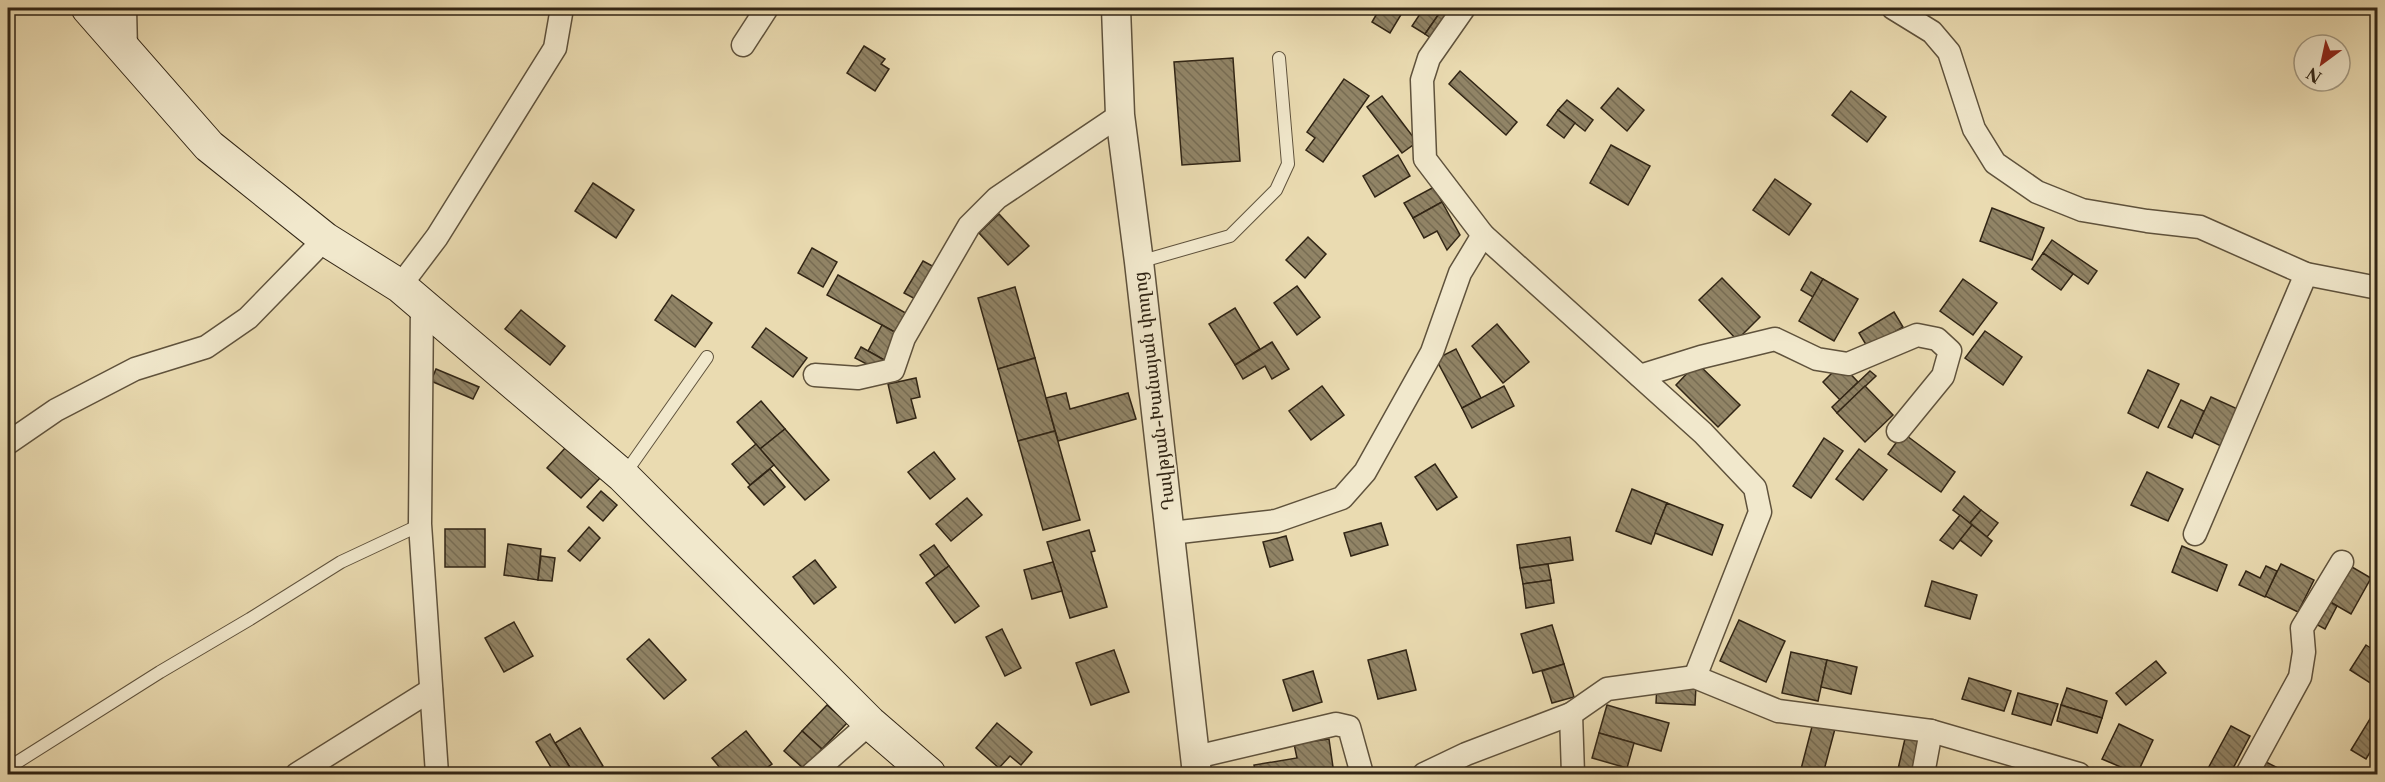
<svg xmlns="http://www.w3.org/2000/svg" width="2385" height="782" viewBox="0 0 2385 782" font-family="'Libre Caslon Text','Noto Serif Armenian',serif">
  <defs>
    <pattern id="building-back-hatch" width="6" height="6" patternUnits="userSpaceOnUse" patternTransform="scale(1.5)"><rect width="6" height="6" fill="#918466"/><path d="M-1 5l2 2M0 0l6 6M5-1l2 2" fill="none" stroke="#776c53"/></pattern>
  </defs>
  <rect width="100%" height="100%" fill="#eadbb1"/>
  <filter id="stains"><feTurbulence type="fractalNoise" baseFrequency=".00333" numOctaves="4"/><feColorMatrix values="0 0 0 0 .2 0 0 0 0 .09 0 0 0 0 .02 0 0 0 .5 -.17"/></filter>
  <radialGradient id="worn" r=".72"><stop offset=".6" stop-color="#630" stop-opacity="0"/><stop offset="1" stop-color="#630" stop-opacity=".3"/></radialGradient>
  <g fill="url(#building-back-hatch)" stroke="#312515" stroke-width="1.5">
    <path d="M1375,8H1405L1390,33L1372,22L1379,10Z"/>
    <path d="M1424,8H1443L1425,34L1412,26Z"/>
    <path d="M1443,8L1452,14L1434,40L1425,34Z"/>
    <path d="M864,46L885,59L881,64L889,69L875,91L847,73Z"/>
    <path d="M1233,58L1240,161L1182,165L1174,62Z"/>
    <path d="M1460,71L1517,122L1506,135L1449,84Z"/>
    <path d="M1344,79L1369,96L1323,162L1306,150L1315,138L1307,132Z"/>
    <path d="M1618,88L1644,110L1627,131L1601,108Z"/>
    <path d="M1851,91L1886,117L1867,142L1832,115Z"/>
    <path d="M1382,96L1417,142L1402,153L1367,107Z"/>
    <path d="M1567,100L1593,120L1585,131L1558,110Z"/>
    <path d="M1558,110L1575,123L1564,138L1547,125Z"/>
    <path d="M1611,145L1650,166L1628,205L1590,183Z"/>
    <path d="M1398,155L1410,176L1375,197L1363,176Z"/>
    <path d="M1775,179L1811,204L1789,235L1753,210Z"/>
    <path d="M593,183L634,210L616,238L575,211Z"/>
    <path d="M1434,187L1442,202L1413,218L1404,203Z"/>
    <path d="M1442,202L1460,235L1447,250L1437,231L1424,238L1413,218Z"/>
    <path d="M1992,208L2044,228L2032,260L1980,241Z"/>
    <path d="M999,214L1029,246L1008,265L979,233Z"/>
    <path d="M1308,237L1326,254L1305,278L1286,260Z"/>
    <path d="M2052,240L2097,271L2088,284L2043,253Z"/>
    <path d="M812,248L837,262L823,287L798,273Z"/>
    <path d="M2043,253L2073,274L2061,290L2032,269Z"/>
    <path d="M923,261L938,269L919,301L904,293Z"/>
    <path d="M1811,272L1823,279L1813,297L1801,290Z"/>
    <path d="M838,275L911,316L900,335L827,295Z"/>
    <path d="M1722,278L1760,317L1737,340L1699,300Z"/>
    <path d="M1823,279L1858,299L1834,341L1799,321Z"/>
    <path d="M1963,279L1997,303L1973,335L1940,311Z"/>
    <path d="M1297,286L1320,317L1297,335L1274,303Z"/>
    <path d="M1015,287L1035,358L998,369L978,298Z"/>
    <path d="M672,295L712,323L695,347L655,320Z"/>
    <path d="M1235,308L1260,349L1235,365L1209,324Z"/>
    <path d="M521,310L565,346L550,365L505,329Z"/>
    <path d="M1894,312L1903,327L1868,348L1859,333Z"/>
    <path d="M1497,324L1529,362L1503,383L1472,346Z"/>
    <path d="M882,325L900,335L886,361L868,351Z"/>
    <path d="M766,328L807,358L793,377L752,347Z"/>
    <path d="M1985,331L2022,357L2003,385L1965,358Z"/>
    <path d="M1272,342L1289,369L1272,379L1265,366L1243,379L1235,365Z"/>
    <path d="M861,347L886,361L880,371L855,358Z"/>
    <path d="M1456,349L1481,398L1462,408L1436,359Z"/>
    <path d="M1035,358L1055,431L1018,441L998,369Z"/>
    <path d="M1697,363L1740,405L1718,427L1676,385Z"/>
    <path d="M1841,364L1858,382L1840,400L1823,382Z"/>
    <path d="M436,369L479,387L473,399L431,381Z"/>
    <path d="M2148,370L2179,384L2158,428L2128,413Z"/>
    <path d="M1870,371L1876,376L1837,413L1832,407Z"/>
    <path d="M916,378L920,397L911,399L916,418L897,423L888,384Z"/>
    <path d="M1322,386L1344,415L1311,440L1289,411Z"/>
    <path d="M1504,386L1514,406L1472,428L1462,408Z"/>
    <path d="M1865,386L1893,415L1865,442L1837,413Z"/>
    <path d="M1066,393L1070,409L1128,393L1136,419L1058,441L1046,398Z"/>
    <path d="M2211,397L2242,411L2225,448L2194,433Z"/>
    <path d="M2181,400L2204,411L2192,438L2168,427Z"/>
    <path d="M761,401L785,429L760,449L737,422Z"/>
    <path d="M785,429L829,480L805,500L760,449Z"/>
    <path d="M1055,431L1080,520L1043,530L1018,441Z"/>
    <path d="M1903,433L1955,472L1941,492L1888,454Z"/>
    <path d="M1824,438L1843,451L1811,498L1793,486Z"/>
    <path d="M756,444L774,465L750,485L732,464Z"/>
    <path d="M566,447L600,478L581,498L547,468Z"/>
    <path d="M1859,449L1887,470L1863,500L1836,479Z"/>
    <path d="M934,452L955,479L930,499L908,472Z"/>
    <path d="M1435,464L1457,497L1437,510L1415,477Z"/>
    <path d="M770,469L785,487L764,505L748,487Z"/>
    <path d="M2147,472L2183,489L2168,521L2131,505Z"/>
    <path d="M1632,489L1667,503L1651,544L1616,531Z"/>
    <path d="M601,491L617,505L603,521L587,507Z"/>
    <path d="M1964,496L1981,510L1970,523L1953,510Z"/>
    <path d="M967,498L982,515L951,541L936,524Z"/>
    <path d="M1667,503L1723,525L1712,555L1655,533Z"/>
    <path d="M1981,510L1998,523L1987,537L1970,523Z"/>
    <path d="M1960,515L1972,525L1953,549L1940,540Z"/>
    <path d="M1381,523L1388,545L1351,556L1344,533Z"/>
    <path d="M1972,525L1992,541L1981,556L1960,540Z"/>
    <path d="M589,527L600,538L580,561L568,551Z"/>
    <rect x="445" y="529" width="40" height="38"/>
    <path d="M1089,530L1095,551L1091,552L1107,607L1070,618L1047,542Z"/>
    <path d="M1286,536L1293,560L1270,567L1263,542Z"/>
    <path d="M1570,537L1573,560L1520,568L1517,545Z"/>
    <path d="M508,544L541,549L538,580L504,575Z"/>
    <path d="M934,545L949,566L935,576L920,555Z"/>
    <path d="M2182,546L2227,565L2217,591L2172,572Z"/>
    <path d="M541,556L555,558L552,581L538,580Z"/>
    <path d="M815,560L836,587L814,604L793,577Z"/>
    <path d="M1053,562L1062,591L1032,599L1024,570Z"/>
    <path d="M2345,563L2371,578L2351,614L2325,599Z"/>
    <path d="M1548,564L1551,580L1523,584L1520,568Z"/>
    <path d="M2281,564L2314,580L2298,612L2265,596Z"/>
    <path d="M949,566L979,606L955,623L926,583Z"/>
    <path d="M2266,566L2277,571L2265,597L2239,585L2246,571L2260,578Z"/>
    <path d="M1551,580L1554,603L1526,608L1523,584Z"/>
    <path d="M1932,581L1977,595L1970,619L1925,606Z"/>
    <path d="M2325,599L2337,606L2325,629L2312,622Z"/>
    <path d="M1739,620L1785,641L1766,682L1720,661Z"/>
    <path d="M514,622L533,656L504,672L485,638Z"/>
    <path d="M1552,625L1564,664L1533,673L1521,634Z"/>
    <path d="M1002,629L1021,668L1005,676L986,637Z"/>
    <path d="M649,639L686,680L664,699L627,659Z"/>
    <path d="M2366,645L2378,653V688L2350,670Z"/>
    <path d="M1114,650L1129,692L1091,705L1076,663Z"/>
    <path d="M1406,650L1416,690L1378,699L1368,660Z"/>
    <path d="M1791,652L1827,660L1818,701L1782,693Z"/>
    <path d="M1827,660L1857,667L1851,694L1821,687Z"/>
    <path d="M2156,661L2166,673L2126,705L2116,693Z"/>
    <path d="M1564,664L1574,697L1552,703L1542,671Z"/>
    <path d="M1313,671L1322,702L1293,711L1283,680Z"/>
    <path d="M1969,678L2011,691L2004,711L1962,699Z"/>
    <path d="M1657,684L1696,686L1695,705L1656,703Z"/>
    <path d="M2067,688L2107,701L2102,718L2061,705Z"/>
    <path d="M2018,693L2058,704L2051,725L2012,714Z"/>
    <path d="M827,705L847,723L822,749L802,731Z"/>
    <path d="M1607,705L1669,723L1661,751L1599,733Z"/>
    <path d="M2061,705L2102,718L2097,733L2057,721Z"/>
    <path d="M2373,714L2378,717V739L2366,759L2351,750Z"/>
    <path d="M1814,719L1836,725L1823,774L1801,769Z"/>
    <path d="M997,723L1032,752L1021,765L1010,756L999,768L976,748Z"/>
    <path d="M2119,724L2153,740L2137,774L2102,759Z"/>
    <path d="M2231,726L2250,736L2230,774H2205Z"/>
    <path d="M580,728L603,766L589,774H574L555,743Z"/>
    <path d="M1907,730L1926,735L1917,773L1898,769Z"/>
    <path d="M746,731L772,764L758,774H725L712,758Z"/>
    <path d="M802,731L822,749L804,769L784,751Z"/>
    <path d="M1599,733L1634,743L1627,768L1592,758Z"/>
    <path d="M550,734L555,743L574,774H555L536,742Z"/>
    <path d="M1329,739L1334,774H1256L1254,765L1297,758L1294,744Z"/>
    <path d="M2262,760L2278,768L2275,774H2255Z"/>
  </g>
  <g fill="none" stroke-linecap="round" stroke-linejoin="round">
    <defs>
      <g id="service">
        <path d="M1139,262L1230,236L1276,190L1288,164L1279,58"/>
        <path d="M624,475L707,357"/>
        <path d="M8,768L160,672L250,619L341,562L420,525"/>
      </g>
      <g id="minor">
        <path d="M125,8L126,51"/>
        <path d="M1464,8L1429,58L1422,80L1425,159L1483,235L1703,433L1755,488L1760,512L1695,677"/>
        <path d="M1893,8L1932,32L1949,52L1974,129L1995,163L2037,192L2082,210L2147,221L2200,227L2306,274L2378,288"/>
        <path d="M743,45L767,8"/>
        <path d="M400,286L437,237L555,48L562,8"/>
        <path d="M422,304L420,524L437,774"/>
        <path d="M815,375L858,378L893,370L904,338L969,226L997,198L1120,115"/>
        <path d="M1640,376L1701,357L1775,339L1817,359L1848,364L1917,335L1937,339L1950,351L1943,376L1898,431"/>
        <path d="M8,443L56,410L135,369L206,347L248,318L325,239"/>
        <path d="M1171,533L1276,521L1342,498L1365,472L1432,352L1460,273L1483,235"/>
        <path d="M2195,534L2306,274"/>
        <path d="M1571,714L1573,774"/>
        <path d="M1196,757L1336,724L1349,727L1362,774"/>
        <path d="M297,774L431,690"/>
        <path d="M812,774L870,723"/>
        <path d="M1424,774L1466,754L1571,714L1607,689L1695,677L1778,711L1931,731L2079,774"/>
        <path d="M1923,774L1931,731"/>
        <path d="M2247,774L2300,677L2304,652L2302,628L2342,562"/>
      </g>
      <path id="tertiary" d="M1116,8L1120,115L1139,262L1197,774"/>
      <path id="secondary" d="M88,8L209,146L325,239L400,286L623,476L870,723L929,774"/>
    </defs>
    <use href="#service" stroke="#5f523c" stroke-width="14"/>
    <use href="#minor" stroke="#5f523c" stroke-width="25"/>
    <use href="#tertiary" stroke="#5f523c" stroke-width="31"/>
    <use href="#secondary" stroke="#312515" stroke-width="35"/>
    <use href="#service" stroke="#f1e8cc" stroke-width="12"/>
    <use href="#minor" stroke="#f1e8cc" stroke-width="22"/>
    <use href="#tertiary" stroke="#f1e8cc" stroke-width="28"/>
    <use href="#secondary" stroke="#f1e8cc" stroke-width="33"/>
  </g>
  <g text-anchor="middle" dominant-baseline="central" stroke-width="4.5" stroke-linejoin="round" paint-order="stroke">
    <g font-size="18" fill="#312515" stroke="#f1e8cc">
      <text transform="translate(1154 391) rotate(-97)">Դավթյան-Խանայան փողոց</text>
    </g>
  </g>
  <rect width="2385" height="782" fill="none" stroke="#eadbb1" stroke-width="30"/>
  <rect x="9" y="9" width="2367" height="764" fill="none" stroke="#312515" stroke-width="3"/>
  <rect x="15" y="15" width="2355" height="752" fill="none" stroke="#312515" stroke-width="1.5"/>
  <g transform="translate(2322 63) rotate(213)"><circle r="28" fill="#f1e8cc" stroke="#a49a83" stroke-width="1.5"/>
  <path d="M0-4.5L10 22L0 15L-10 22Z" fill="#8f2418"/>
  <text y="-9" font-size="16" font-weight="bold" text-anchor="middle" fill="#312515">N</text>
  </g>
  <rect width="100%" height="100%" filter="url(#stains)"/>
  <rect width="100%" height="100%" fill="url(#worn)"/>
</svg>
